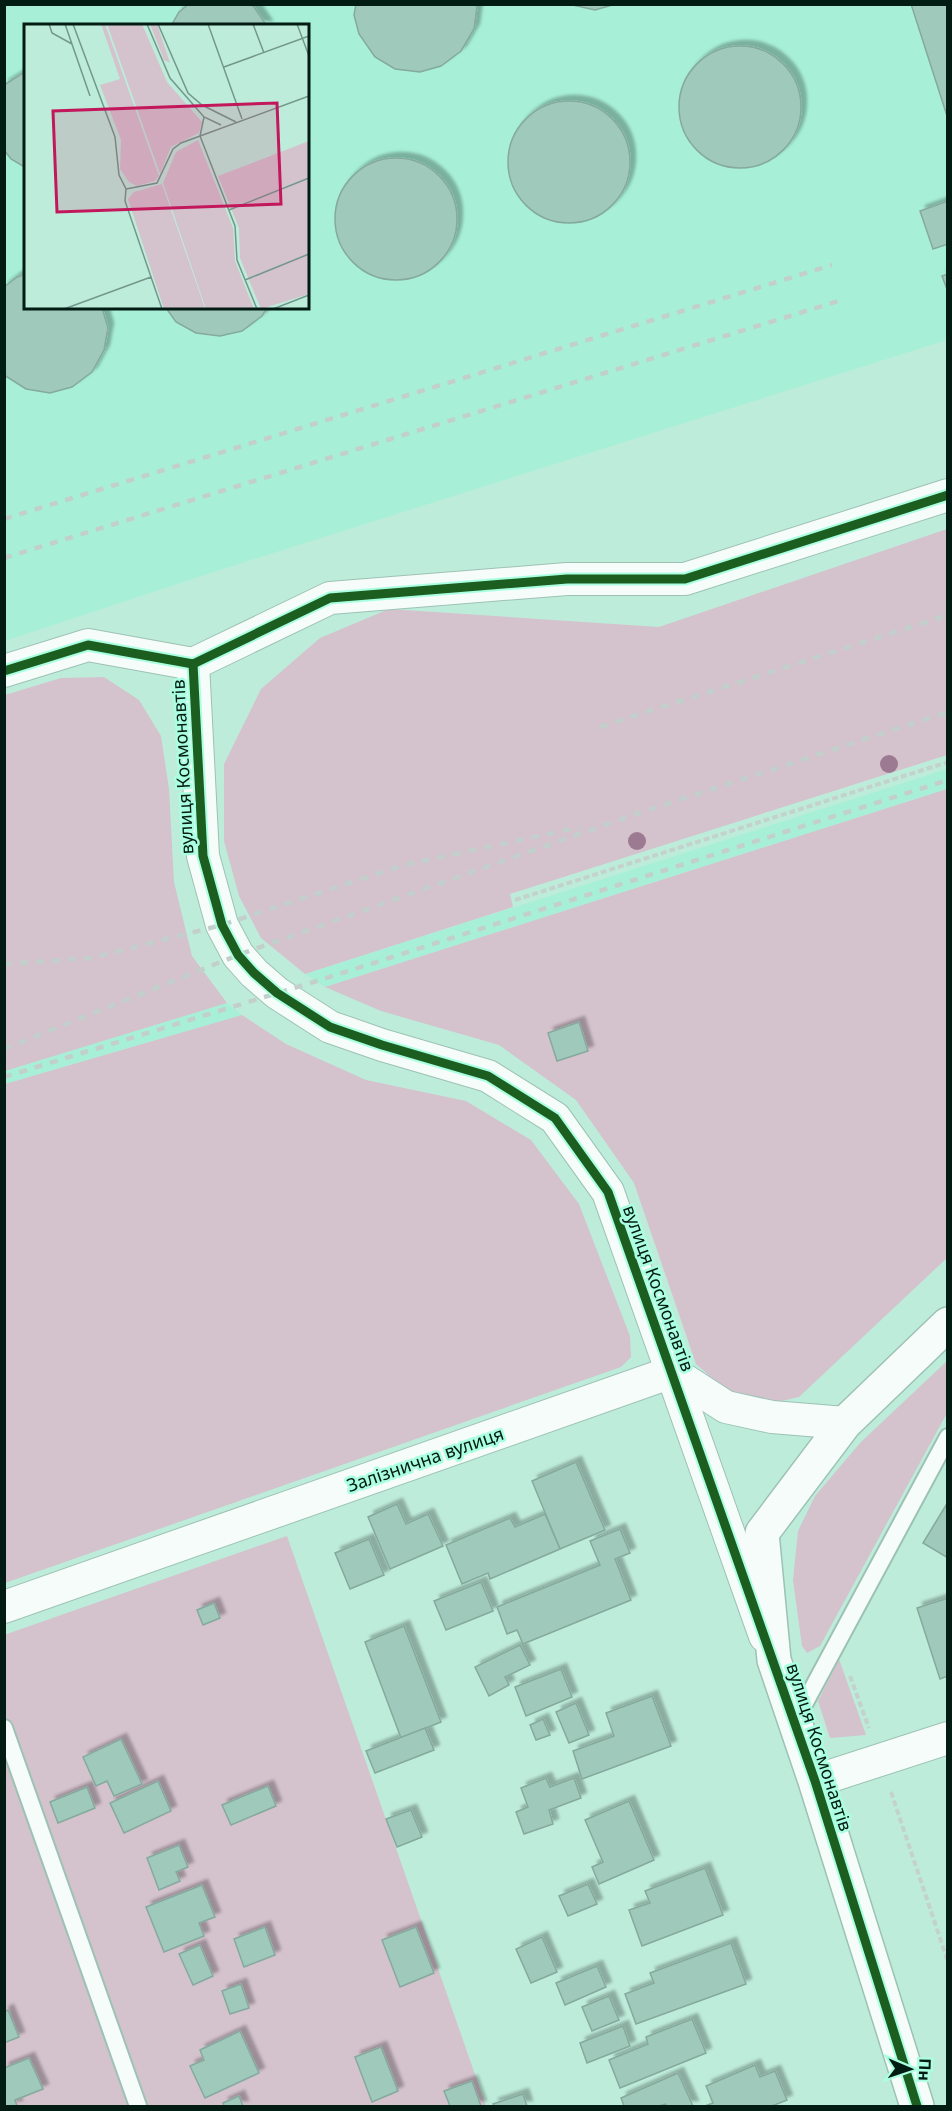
<svg xmlns="http://www.w3.org/2000/svg" width="952" height="2111" viewBox="0 0 952 2111" font-family="'Noto Sans',sans-serif">
  <defs>
    <filter id="shadow"><feDropShadow dx="5.5" dy="-5.5" stdDeviation="1.5" flood-color="#0004"/></filter>
  </defs>
  <rect width="100%" height="100%" fill="#beecdb"/>
  <g fill="#a7f0d7" fill-rule="evenodd">
    <path d="M4,5H947V340L223,569L5,641ZM26,26H308V308H26Z"/>
    <path d="M947,769V789L325,987L305,974Z"/>
    <path d="M227,1003L242,1015L5,1084V1071Z"/>
  </g>
  <g fill="#d4c2cd">
    <path d="M947,529V755L510,894L513,907L305,974L261,938L239,896L224,841V764L261,689L320,638L389,609L659,627Z"/>
    <path d="M104,677L139,700L161,736L169,789L174,882L192,956L227,1003L5,1071V695L61,678Z"/>
    <path d="M947,789V1258L799,1397L773,1403L729,1393L696,1364L634,1183L576,1100L499,1045L381,1011L325,987Z"/>
    <path d="M242,1015L286,1044L366,1080L466,1101L531,1140L579,1204L630,1336L631,1357L621,1367L5,1583V1084Z"/>
    <path d="M947,1361V1413L820,1646L807,1653L802,1646L793,1580L798,1531L815,1496L861,1442Z"/>
    <path d="M287,1536L486,2106H5L4,1635Z"/>
    <path d="M839,1659L866,1735L830,1738L818,1701Z"/>
  </g>
  <g fill="#9fc9bb" stroke="#85aa9d" stroke-width="1.5" filter="url(#shadow)">
    <path d="M189,4H250L254,7L267,26H171L179,12Z"/>
    <path d="M356,4H476L477,7L474,29L461,51L441,66L420,72L395,69L375,57L359,34L354,15Z"/>
    <path d="M568,4H616L595,10Z"/>
    <path d="M911,4H948V119Z"/>
    <circle cx="740" cy="107" r="61"/>
    <path d="M26,71V168L11,159L4,150V85Z"/>
    <circle cx="569" cy="162" r="61"/>
    <circle cx="396" cy="219" r="61"/>
    <path d="M948,201V244L933,249L920,211Z"/>
    <path d="M26,274V308H102L108,328L104,350L92,372L72,387L50,393L26,389L4,375V287L17,277Z"/>
    <path d="M948,274V292L942,276Z"/>
    <path d="M166,308H267L262,316L242,331L220,336L196,333L176,322Z"/>
    <path d="M579,1022L588,1051L557,1061L548,1033Z"/>
    <path d="M576,1462L605,1530L560,1549L532,1481Z"/>
    <path d="M948,1502V1558L923,1543Z"/>
    <path d="M397,1504L406,1524L428,1514L443,1546L390,1569L368,1517Z"/>
    <path d="M545,1514L560,1549L490,1579L488,1573L462,1584L446,1545L510,1518L515,1527Z"/>
    <path d="M620,1529L630,1553L615,1559L631,1600L523,1644L517,1630L507,1634L497,1607L600,1565L590,1541Z"/>
    <path d="M369,1539L384,1575L350,1589L335,1553Z"/>
    <path d="M481,1582L493,1611L446,1630L434,1601Z"/>
    <path d="M948,1598V1676L940,1679L917,1608Z"/>
    <path d="M214,1603L220,1618L203,1625L197,1610Z"/>
    <path d="M404,1626L441,1722L401,1738L365,1642Z"/>
    <path d="M520,1645L530,1665L505,1677L509,1685L489,1696L475,1667Z"/>
    <path d="M561,1669L572,1697L526,1716L515,1687Z"/>
    <path d="M652,1696L671,1746L582,1779L573,1751L614,1736L606,1713Z"/>
    <path d="M576,1703L589,1735L569,1743L556,1712Z"/>
    <path d="M543,1719L550,1735L536,1740L530,1725Z"/>
    <path d="M425,1728L434,1750L375,1773L366,1751Z"/>
    <path d="M121,1739L142,1784L114,1796L107,1781L96,1786L83,1757Z"/>
    <path d="M546,1778L550,1787L574,1778L581,1798L549,1810L553,1824L524,1834L516,1812L528,1807L521,1788Z"/>
    <path d="M158,1781L171,1811L124,1833L110,1803Z"/>
    <path d="M268,1786L276,1806L231,1825L222,1805Z"/>
    <path d="M87,1787L95,1808L58,1823L50,1802Z"/>
    <path d="M629,1801L654,1860L599,1884L592,1867L603,1862L585,1820Z"/>
    <path d="M411,1810L422,1837L397,1847L386,1819Z"/>
    <path d="M179,1845L188,1867L176,1872L180,1881L159,1890L147,1858Z"/>
    <path d="M705,1868L723,1915L642,1946L629,1910L650,1903L645,1891Z"/>
    <path d="M588,1884L597,1904L568,1916L559,1896Z"/>
    <path d="M202,1885L215,1917L199,1923L204,1936L164,1952L146,1907Z"/>
    <path d="M265,1927L275,1955L244,1967L234,1939Z"/>
    <path d="M416,1927L434,1973L400,1987L382,1940Z"/>
    <path d="M542,1937L557,1972L531,1983L516,1949Z"/>
    <path d="M731,1943L746,1984L636,2024L625,1994L654,1983L650,1973Z"/>
    <path d="M200,1945L213,1976L193,1985L179,1954Z"/>
    <path d="M597,1966L606,1987L565,2005L556,1983Z"/>
    <path d="M241,1984L249,2008L230,2014L222,1991Z"/>
    <path d="M609,1996L619,2020L592,2031L582,2007Z"/>
    <path d="M8,2010L19,2037L4,2043V2012Z"/>
    <path d="M692,2019L706,2053L620,2088L609,2060L648,2044L646,2037Z"/>
    <path d="M623,2026L630,2046L587,2063L580,2043Z"/>
    <path d="M240,2031L259,2073L205,2098L190,2066L204,2060L200,2050Z"/>
    <path d="M381,2047L398,2091L372,2102L355,2057Z"/>
    <path d="M29,2058L43,2089L15,2100L17,2106H4V2068Z"/>
    <path d="M755,2065L760,2077L775,2071L787,2100L772,2106H705L713,2103L706,2086Z"/>
    <path d="M678,2073L693,2106H667L665,2104L659,2106H624L621,2098Z"/>
    <path d="M472,2081L481,2106H450L444,2091Z"/>
    <path d="M523,2094L527,2106H494L493,2104Z"/>
    <path d="M239,2096L243,2106H224L223,2103Z"/>
  </g>
  <g fill="none" stroke-linecap="round" stroke-linejoin="round">
    <defs>
      <g id="service">
        <path d="M795,1721L948,1437"/>
        <path d="M4,1728L138,2106"/>
      </g>
      <g id="minor">
        <path d="M193,664L203,856L222,925L238,955L254,973L277,993L330,1027L382,1045L488,1076L555,1118L608,1192L765,1636"/>
        <path d="M4,671L88,645L193,664L330,598L567,579H685L948,495"/>
        <path d="M4,1607L672,1372L726,1407L772,1417L845,1423"/>
        <path d="M815,1781L948,1738"/>
      </g>
      <path id="tertiary" d="M917,2106L815,1781L774,1660L762,1533L845,1423L948,1324"/>
    </defs>
    <use href="#service" stroke="#9dc2b4" stroke-width="20"/>
    <use href="#minor" stroke="#9dc2b4" stroke-width="34"/>
    <use href="#tertiary" stroke="#9dc2b4" stroke-width="36"/>
    <g stroke="#c4d2cd" stroke-width="4" stroke-dasharray="6 3" stroke-linecap="butt">
      <path d="M515,900L948,762"/>
      <path d="M850,1676L869,1728"/>
      <path d="M891,1792L948,1962"/>
    </g>
    <use href="#service" stroke="#f5fcfa" stroke-width="16"/>
    <use href="#minor" stroke="#f5fcfa" stroke-width="32"/>
    <use href="#tertiary" stroke="#f5fcfa" stroke-width="33"/>
    <g stroke="#c2cfcb" stroke-width="4.5" stroke-dasharray="8 8" stroke-linecap="butt">
      <path d="M4,519L832,265"/>
      <path d="M4,558L845,299"/>
      <path d="M600,727L948,615"/>
      <path d="M4,964L91,958L222,925L404,865L580,827"/>
      <path d="M4,1049L238,955L633,815L948,712"/>
      <path d="M4,1077L320,980L948,780"/>
    </g>
    <defs>
      <g id="cycleway">
        <path d="M193,664L203,856L222,925L238,955L254,973L277,993L330,1027L382,1045L488,1076L555,1118L608,1192L815,1781L917,2106"/>
        <path d="M4,671L88,645L193,664L330,598L567,579H685L948,495"/>
      </g>
    </defs>
    <use href="#cycleway" stroke="#abffe1" stroke-width="13"/>
    <use href="#cycleway" stroke="#1b5e20" stroke-width="9"/>
  </g>
  <g fill="#9c7a92">
    <circle cx="889" cy="764" r="9"/>
    <circle cx="637" cy="841" r="9"/>
  </g>
  <g text-anchor="middle" dominant-baseline="central" stroke-width="5" stroke-linejoin="round" paint-order="stroke">
    <g font-size="18" fill="#021b13" stroke="#abffe1">
      <text transform="translate(182 767) rotate(-93)">вулиця Космонавтів</text>
      <text transform="translate(659 1288) rotate(70)">вулиця Космонавтів</text>
      <text transform="translate(425 1459) rotate(-19)">Залізнична вулиця</text>
      <text transform="translate(820 1747) rotate(72)">вулиця Космонавтів</text>
    </g>
  </g>
  <g transform="translate(24 24)">
    <rect width="285" height="285" fill="#beecdb"/>
    <path d="M77,0H81L135,152L131,157L113,162L105,158L96,145L97,116L76,61L96,55ZM83,0H118L143,58L178,98L175,109L147,123L136,150ZM126,0H133L146,39L140,36ZM174,116L209,204L211,237L230,285H182L139,159L152,128ZM285,117V270L237,285L216,234L215,204L194,152ZM138,160L175,267L181,285H140L104,175L110,168Z" fill="#d4c2cd"/>
    <path fill="none" stroke="#73988b" stroke-width="1.5" d="M25,0L28,9L48,20M41,0L66,72M123,0L146,54L180,93L197,101M134,0L164,69L178,81L212,98M184,0L218,95M229,0L240,29M273,0L285,32M200,43L285,12M180,93L176,112L211,202L213,236L233,285M102,165L133,159L149,125L157,119L285,72M205,186L285,154M127,253L138,285M221,256L285,230M40,285L127,253L101,177L102,165L95,151L91,113L49,0M249,285L285,271"/>
    <path fill="#c2185b" fill-opacity="0.15" stroke="#c2185b" stroke-width="3" d="M253,79L257,180L33,188L29,87Z"/>
    <rect width="285" height="285" fill="none" stroke="#021b13" stroke-width="3"/>
  </g>
  <rect width="952" height="2111" fill="none" stroke="#021b13" stroke-width="12"/>
  <g transform="translate(910 2069) rotate(92)" stroke="#abffe1" stroke-width="4.5" paint-order="stroke">
  <path d="M0-4.5L10 22L0 15L-10 22Z" fill="#021b13"/>
  <text y="-9" font-size="16" font-weight="bold" text-anchor="middle" fill="#021b13">Пн</text>
  </g>
</svg>
